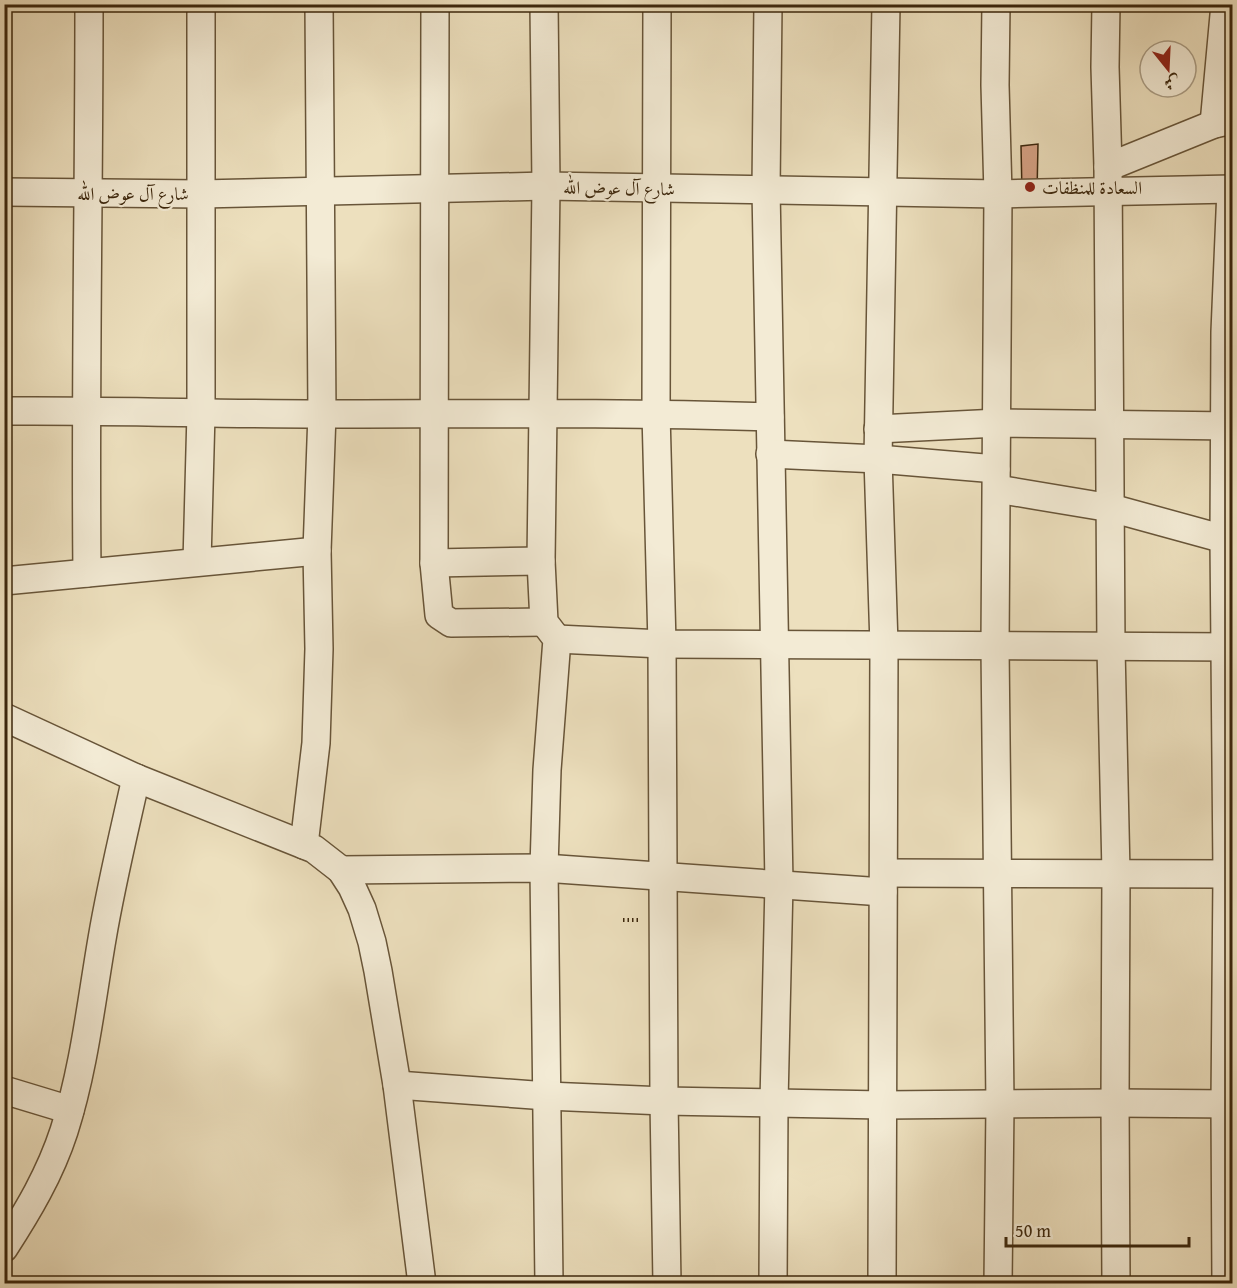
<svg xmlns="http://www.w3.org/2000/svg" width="1237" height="1288" viewBox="0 0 1237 1288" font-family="'Gentium Book Plus',Amiri,serif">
  <rect width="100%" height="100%" fill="#ede0be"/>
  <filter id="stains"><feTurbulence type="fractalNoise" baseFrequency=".00333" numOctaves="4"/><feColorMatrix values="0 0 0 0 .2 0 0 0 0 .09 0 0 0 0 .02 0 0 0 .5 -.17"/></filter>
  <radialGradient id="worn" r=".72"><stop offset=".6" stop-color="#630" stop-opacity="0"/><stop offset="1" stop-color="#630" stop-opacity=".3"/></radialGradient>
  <path fill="#d6a285" stroke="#3c270d" stroke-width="1.5" d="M1038,144L1037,193H1022L1021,146Z"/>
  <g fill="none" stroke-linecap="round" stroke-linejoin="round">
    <defs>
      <g id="minor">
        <path d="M435,4L434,563L439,615L451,623L544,622"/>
        <path d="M544,4L546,186L541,561L544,622L557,639L547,770L544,868L549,1284"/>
        <path d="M657,4L656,413L662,644L664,1101L667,1284"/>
        <path d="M768,4L766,189L779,883L774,1102L773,1284"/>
        <path d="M996,4L995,85L998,194L995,647L1000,1105L998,1284"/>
        <path d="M1106,4L1105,67L1108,167L1111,648L1116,873L1115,1103L1116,1284"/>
        <path d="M1214,124L1225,4"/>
        <path d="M1108,167L1214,124L1232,120"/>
        <path d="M4,192L201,194L546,186L998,194L1232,189"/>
        <path d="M4,411C110,410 216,414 321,414C471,414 620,412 770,417"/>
        <path d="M878,429L998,423L1232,426"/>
        <path d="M770,454L878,459L996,469"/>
        <path d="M997,489L1111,508L1224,539L1232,545"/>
        <path d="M197,562L201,413V4"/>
        <path d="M434,563L541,561"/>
        <path d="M87,573C85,384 89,194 89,4"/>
        <path d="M4,581L317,551"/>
        <path d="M557,639L662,644L1232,647"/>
        <path d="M4,717L136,778L314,849L341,870L352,887L362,909L372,942L378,971L397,1085L422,1284"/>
        <path d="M304,845L316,743L319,649L317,551L322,414L319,4"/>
        <path d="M341,870L544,868L883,892"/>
        <path d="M884,873L1232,874"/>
        <path d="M397,1085L547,1096L664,1101L883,1105L1115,1103L1232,1104"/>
        <path d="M4,1090L70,1110"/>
        <path d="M4,1248C28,1211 50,1174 64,1131C84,1069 91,1003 102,939C111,885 124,832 136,778"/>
        <path d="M882,1284L884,645L878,459L886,4"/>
        <path d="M1226,1284L1225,1104L1227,874L1224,539L1225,332L1231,189"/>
      </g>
    </defs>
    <use href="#minor" stroke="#685539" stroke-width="30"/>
    <path stroke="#3c270d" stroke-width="4" stroke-dasharray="1.5 3" stroke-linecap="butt" d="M623,920H638"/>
    <use href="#minor" stroke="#f3ebd5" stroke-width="27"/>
  </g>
  <circle fill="#8f2418" stroke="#f3ebd5" stroke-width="2" cx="1030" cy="187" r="6"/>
  <g text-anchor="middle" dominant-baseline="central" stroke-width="4.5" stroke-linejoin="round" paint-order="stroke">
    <g font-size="18" fill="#3c270d" stroke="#f3ebd5" text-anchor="start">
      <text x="1042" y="187">السعادة للمنظفات</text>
    </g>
    <g font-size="18" fill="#3c270d" stroke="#f3ebd5">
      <text transform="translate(619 188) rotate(1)">شارع آل عوض الله</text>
      <text x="133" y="193">شارع آل عوض الله</text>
    </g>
  </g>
  <rect width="1237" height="1288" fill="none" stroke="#ede0be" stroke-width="24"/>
  <rect x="6" y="6" width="1225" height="1276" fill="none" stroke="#3c270d" stroke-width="3"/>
  <rect x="12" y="12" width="1213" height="1264" fill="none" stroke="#3c270d" stroke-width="1.5"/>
  <g transform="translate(1168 69) rotate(162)"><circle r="28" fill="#f3ebd5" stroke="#aa9d85" stroke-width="1.5"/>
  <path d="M0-4.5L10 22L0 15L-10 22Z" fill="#8f2418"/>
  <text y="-9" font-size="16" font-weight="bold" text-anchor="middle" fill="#3c270d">ش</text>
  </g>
  <path d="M1006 1237v9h183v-9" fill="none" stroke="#3c270d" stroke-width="3"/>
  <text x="1015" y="1237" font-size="18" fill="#3c270d" stroke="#f3ebd5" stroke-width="4.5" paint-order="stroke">50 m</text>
  <rect width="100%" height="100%" filter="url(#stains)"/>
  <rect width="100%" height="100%" fill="url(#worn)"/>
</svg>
